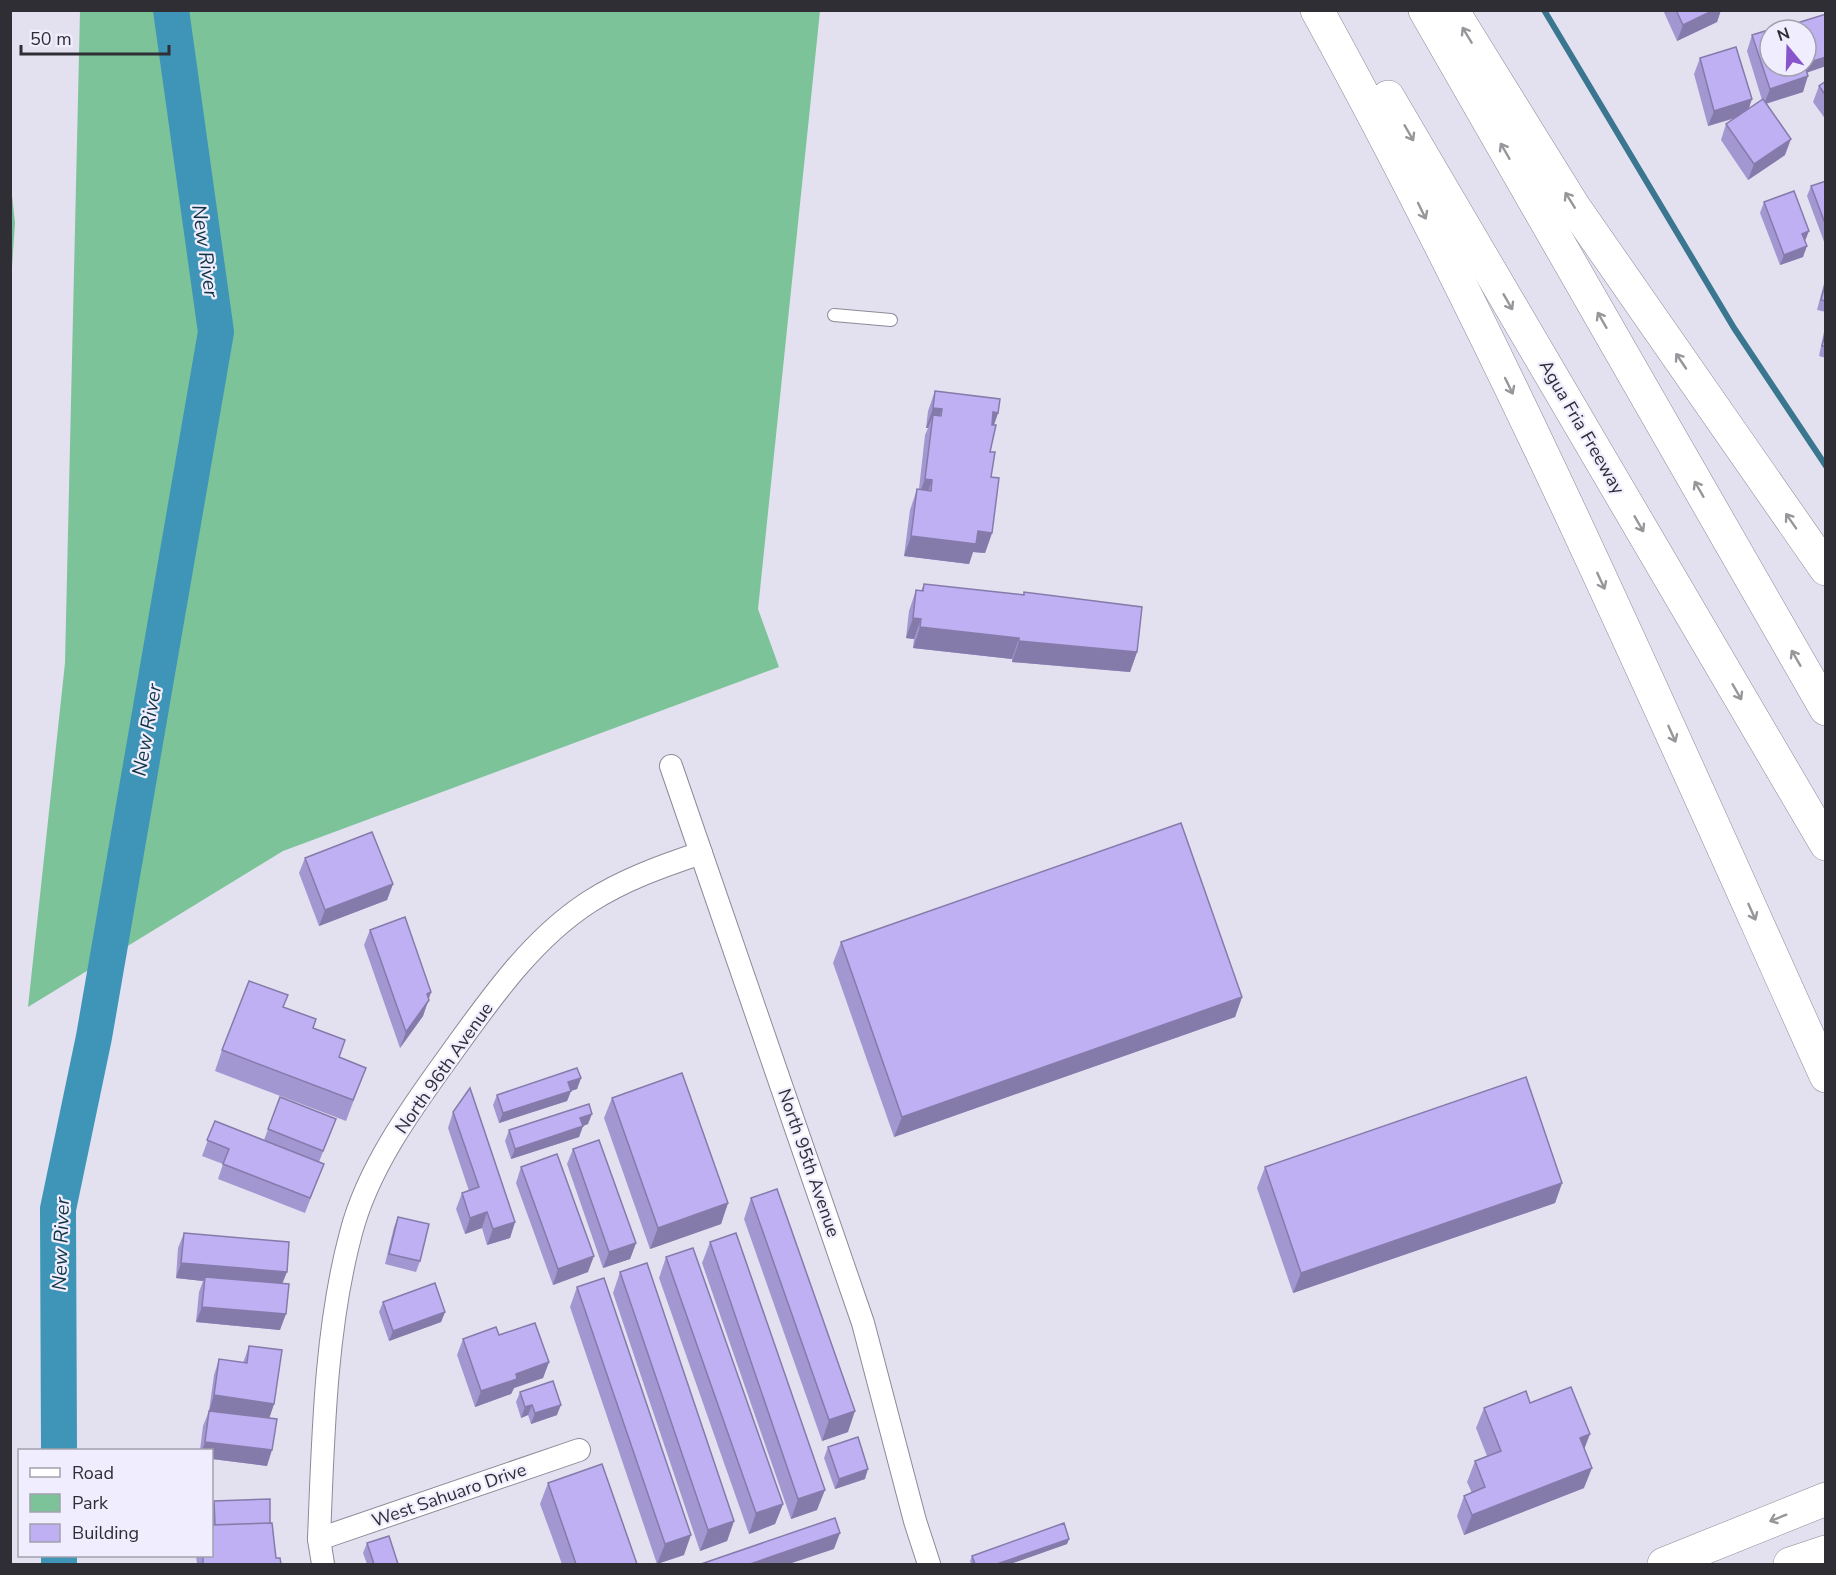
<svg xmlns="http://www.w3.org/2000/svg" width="1836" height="1575" viewBox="0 0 1836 1575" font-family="'Nunito Sans',sans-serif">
  <rect width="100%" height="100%" fill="#e3e0f0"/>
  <g fill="#7dc399">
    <path d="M80,11H820L758,609L779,667L283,851L28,1007L65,663Z"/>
    <path d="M11,186L15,223L11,282L10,186Z"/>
  </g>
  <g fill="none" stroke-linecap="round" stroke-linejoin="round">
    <path stroke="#3a7690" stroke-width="6" d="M1544,10L1734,328L1826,466"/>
    <g stroke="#3f95b7" stroke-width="36">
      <path d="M59,1450L58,1209L94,1037L216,332L171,10"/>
      <path d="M59,1556V1564"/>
    </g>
    <defs>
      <path id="service" d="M834,315L891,320"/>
      <g id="minor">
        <path d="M671,766L863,1323L915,1521L929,1564"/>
        <path d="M319,1539L579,1450"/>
        <path d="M323,1564L319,1539C323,1439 325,1330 351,1233C368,1167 413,1106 452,1052C491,998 532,939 589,902C623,880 662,866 701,853"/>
      </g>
      <g id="secondary">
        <path d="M1664,1564L1826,1499"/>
        <path d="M1790,1564L1826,1552"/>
      </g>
      <g id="motorway">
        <path d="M1317,10C1507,355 1664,717 1826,1076"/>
        <path d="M1425,10L1826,709"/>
        <path d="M1452,10L1574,207L1826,569"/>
        <path d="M1388,97L1826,844"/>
      </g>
    </defs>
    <use href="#service" stroke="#8c8a98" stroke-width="14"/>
    <use href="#minor" stroke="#8c8a98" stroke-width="24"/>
    <use href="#secondary" stroke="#8c8a98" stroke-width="34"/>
    <use href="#motorway" stroke="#8c8a98" stroke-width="34"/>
    <use href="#service" stroke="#fff" stroke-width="12"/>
    <use href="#minor" stroke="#fff" stroke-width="22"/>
    <use href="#secondary" stroke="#fff" stroke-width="33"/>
    <use href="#motorway" stroke="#fff" stroke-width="33"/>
  </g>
  <g fill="#a397d1">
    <path d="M1663,10H1721L1717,22L1677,41Z"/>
    <path d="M1826,14V66L1807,72L1803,92L1766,104L1785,155L1748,180L1721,140L1726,124L1736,118L1708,126L1694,74L1700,58L1749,109L1762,100L1747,51L1752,35L1770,66H1806V30H1794L1797,23Z"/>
    <path d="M1826,81V120L1813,102L1819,86Z"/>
    <path d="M1826,181V247L1807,196L1811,186Z"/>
    <path d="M1764,202L1805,241L1803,257L1780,265L1760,213Z"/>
    <path d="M1826,276V312L1817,310Z"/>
    <path d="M1826,322V358L1819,356Z"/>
    <path d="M935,391L998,413L994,425L990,452L992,533L985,553L973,552L969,564L904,556L910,510L917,489H919L925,435L928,428H926L928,411Z"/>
    <path d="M924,584L1023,595L1024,592L1137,652L1130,672L1012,662V659L913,648L914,639L906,638L909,611L916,590L921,591Z"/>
    <path d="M305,858L393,884L387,900L319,926L299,873Z"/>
    <path d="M370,930L431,992L423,1016L400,1048L364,945Z"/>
    <path d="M841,942L1242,997L1235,1017L894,1137L833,963Z"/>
    <path d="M283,1007L313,1028L339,1058L366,1068L346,1121L215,1071L222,1050Z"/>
    <path d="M581,1078L577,1089L571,1091L567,1101L499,1123L493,1105L497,1095Z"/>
    <path d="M280,1097L330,1134L319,1162L324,1164L305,1213L218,1179L223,1164L202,1156L215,1121L264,1140Z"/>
    <path d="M612,1098L728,1203L721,1224L650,1249L604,1118Z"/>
    <path d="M453,1112L515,1222L510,1238L487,1245L482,1228L465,1234L456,1209L462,1193L469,1191L448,1128Z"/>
    <path d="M588,1124L583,1126L579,1137L511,1159L505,1141L509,1130Z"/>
    <path d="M573,1149L636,1243L630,1259L603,1268L567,1164Z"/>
    <path d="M521,1167L588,1272L553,1285L516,1183Z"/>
    <path d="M1265,1167L1562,1183L1555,1203L1293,1293L1257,1188Z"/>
    <path d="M751,1198L848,1432L822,1441L744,1219Z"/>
    <path d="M398,1217L420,1261L416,1272L385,1264L394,1227Z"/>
    <path d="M184,1233L282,1284L280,1330L196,1322L199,1292L203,1281L176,1278L178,1248Z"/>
    <path d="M710,1242L817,1510L791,1519L702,1263Z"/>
    <path d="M666,1257L783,1504L775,1524L749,1534L659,1278Z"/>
    <path d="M620,1272L734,1521L727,1541L700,1551L613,1293Z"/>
    <path d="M577,1287L684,1555L657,1564L570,1307Z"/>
    <path d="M383,1302L445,1312L441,1322L389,1341L379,1312Z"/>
    <path d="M499,1335L549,1362L543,1378L514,1388L511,1394L475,1407L457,1355L463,1339Z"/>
    <path d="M249,1346L274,1404L269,1418L267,1466L212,1459V1450H200L203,1426L209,1411L214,1375L219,1359L243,1363Z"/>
    <path d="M520,1392L557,1415L531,1424L528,1415L521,1418L516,1402Z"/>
    <path d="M1530,1403L1584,1449V1488L1464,1535L1457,1516L1464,1496L1472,1493L1467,1482L1475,1461L1487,1456L1476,1428L1484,1408Z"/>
    <path d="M828,1447L865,1479L835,1489L824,1458Z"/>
    <path d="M548,1483L637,1564H562L540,1504Z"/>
    <path d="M214,1501L270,1524L276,1558L281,1564H197L196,1556H212V1508Z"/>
    <path d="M1069,1539L1067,1544L1010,1564H971L970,1561L972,1556Z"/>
    <path d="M367,1543L398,1564H367L363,1553Z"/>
  </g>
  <g fill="#857baa">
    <path d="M1714,10H1721L1717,22L1677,41L1683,25Z"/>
    <path d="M1826,57V66L1806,73L1810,62Z"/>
    <path d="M1808,76L1803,92L1764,104L1770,89Z"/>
    <path d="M1752,99L1747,114L1708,126L1714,111Z"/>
    <path d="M1791,139L1785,155L1748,180L1754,164Z"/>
    <path d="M1809,231L1805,241L1802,234Z"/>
    <path d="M1807,246L1803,257L1780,265L1784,255Z"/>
    <path d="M933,408L942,409L934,429L933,415L928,428H926Z"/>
    <path d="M993,412L998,413L991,433Z"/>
    <path d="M925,479L932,480L925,501L917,500Z"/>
    <path d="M978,531L992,533L985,553L973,552L969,564L904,556L911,536Z"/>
    <path d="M913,618L921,619L914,639L906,638Z"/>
    <path d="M920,627L1019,638L1012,659L913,648Z"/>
    <path d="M1019,641L1137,652L1130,672L1012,662Z"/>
    <path d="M393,884L387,900L319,926L325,910Z"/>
    <path d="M431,992L423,1016L400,1048L406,1032L427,994Z"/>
    <path d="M1242,997L1235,1017L894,1137L902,1117Z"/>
    <path d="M581,1078L577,1089L564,1093L568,1082Z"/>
    <path d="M571,1091L567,1101L499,1123L503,1113Z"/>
    <path d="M592,1114L588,1124L583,1126L579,1137L511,1159L515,1149L580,1118Z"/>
    <path d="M1562,1183L1555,1203L1293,1293L1301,1273Z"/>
    <path d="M728,1203L721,1224L650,1249L658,1228Z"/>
    <path d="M487,1212L482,1228L465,1234L470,1218Z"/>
    <path d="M515,1222L510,1238L487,1245L493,1229Z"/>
    <path d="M636,1243L630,1259L603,1268L609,1252Z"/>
    <path d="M594,1256L588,1272L553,1285L558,1269Z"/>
    <path d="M181,1263L287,1272L281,1287L205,1277L203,1281L176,1278Z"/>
    <path d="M202,1307L286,1314L280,1330L196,1322Z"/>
    <path d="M445,1312L441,1322L389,1341L393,1331Z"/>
    <path d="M549,1362L543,1378L514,1388L511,1394L475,1407L481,1391L516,1374Z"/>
    <path d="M214,1395L274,1404L269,1419L209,1411Z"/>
    <path d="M532,1405L528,1415L521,1418L525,1407Z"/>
    <path d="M561,1405L557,1415L531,1424L535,1413Z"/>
    <path d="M855,1411L848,1432L822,1441L829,1420Z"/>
    <path d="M1590,1434L1582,1455L1580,1438Z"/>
    <path d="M205,1442L272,1450L267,1466L212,1459V1450H202Z"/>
    <path d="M1592,1468L1584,1488L1464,1535L1472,1515Z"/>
    <path d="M868,1469L865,1479L835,1489L839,1479Z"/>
    <path d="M825,1490L817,1510L791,1519L798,1499Z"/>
    <path d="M783,1504L775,1524L749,1534L756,1513Z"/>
    <path d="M734,1521L727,1541L700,1551L708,1530Z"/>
    <path d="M840,1533L834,1549L789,1564H750Z"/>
    <path d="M691,1535L684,1555L657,1564L665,1544Z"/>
    <path d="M1069,1539L1067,1544L1010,1564H997Z"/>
  </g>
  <g fill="#beb0f3" stroke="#857baa" stroke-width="1.5">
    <path d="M1676,10H1714L1683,25Z"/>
    <path d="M1826,14V57L1810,62L1806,51V30H1799L1797,23Z"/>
    <path d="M1791,23L1793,30H1770V66H1805L1808,76L1770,89L1752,35Z"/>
    <path d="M1736,47L1752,99L1714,111L1700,58Z"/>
    <path d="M1826,81V96L1819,86Z"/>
    <path d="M1763,99L1791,139L1754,164L1726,124Z"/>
    <path d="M1826,181V226L1811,186Z"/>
    <path d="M1794,191L1809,231L1802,234L1807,246L1784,255L1764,202Z"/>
    <path d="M1826,281V301L1821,300Z"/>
    <path d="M1826,330V346H1822Z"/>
    <path d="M935,391L1000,399L998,413L993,412L992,425H996L990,452H995L991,477L999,478L992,533L978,531L976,544L911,536L917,489L931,491L932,480L925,479L933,415L941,416L942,409L933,408Z"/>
    <path d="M924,584L1024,595V592L1142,607L1137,652L1019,641V638L920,627L921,619L913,618L916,590L923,591Z"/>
    <path d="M1181,823L1242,997L902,1117L841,942Z"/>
    <path d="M372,832L393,884L325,910L305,858Z"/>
    <path d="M405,917L431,992L427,994L429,1000L406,1032L370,930Z"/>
    <path d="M249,981L288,995L283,1007L316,1019L313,1028L345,1040L339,1057L366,1068L353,1100L222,1050Z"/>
    <path d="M577,1068L581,1078L568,1082L571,1091L503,1113L497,1095Z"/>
    <path d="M682,1073L728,1203L658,1228L612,1098Z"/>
    <path d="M1526,1077L1562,1183L1301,1273L1265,1167Z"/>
    <path d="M470,1088L515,1222L493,1229L487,1212L470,1218L462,1193L479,1187L453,1112Z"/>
    <path d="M280,1097L336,1119L323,1151L268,1129Z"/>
    <path d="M589,1104L592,1114L580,1118L583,1126L515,1149L509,1130Z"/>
    <path d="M215,1121L324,1164L310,1198L223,1164L229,1149L207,1140Z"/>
    <path d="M599,1140L636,1243L609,1252L573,1149Z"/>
    <path d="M557,1154L594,1256L558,1269L521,1167Z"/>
    <path d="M777,1189L855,1411L829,1420L751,1198Z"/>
    <path d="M398,1217L429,1224L420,1261L389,1254Z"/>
    <path d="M184,1233L289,1242L287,1272L181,1263Z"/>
    <path d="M736,1233L825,1490L798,1499L710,1242Z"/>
    <path d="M693,1248L783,1504L756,1513L666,1257Z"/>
    <path d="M647,1263L734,1521L708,1530L620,1272Z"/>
    <path d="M205,1277L289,1284L286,1314L202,1307Z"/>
    <path d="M604,1278L691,1535L665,1544L577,1287Z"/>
    <path d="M435,1283L445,1312L393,1331L383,1302Z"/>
    <path d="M535,1323L549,1362L516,1374L517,1379L481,1391L463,1339L496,1327L499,1335Z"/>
    <path d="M249,1346L282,1350L274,1404L214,1395L219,1359L247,1363Z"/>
    <path d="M553,1381L561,1405L535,1413L532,1405L525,1407L520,1392Z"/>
    <path d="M1571,1387L1590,1434L1580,1438L1592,1468L1472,1515L1464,1496L1485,1487L1475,1461L1501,1451L1484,1408L1526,1391L1530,1403Z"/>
    <path d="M209,1411L277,1419L272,1450L205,1442Z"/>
    <path d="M858,1437L868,1469L839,1479L828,1447Z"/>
    <path d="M602,1464L637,1564H576L548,1483Z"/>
    <path d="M270,1499V1524L215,1525L214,1501Z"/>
    <path d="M835,1518L840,1533L750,1564H701Z"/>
    <path d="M272,1523L276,1558H280L281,1564H203V1556H212V1525Z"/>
    <path d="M1064,1523L1069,1539L997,1564H975L972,1556Z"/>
    <path d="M389,1536L398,1564H374L367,1543Z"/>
  </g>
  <defs><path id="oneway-shaft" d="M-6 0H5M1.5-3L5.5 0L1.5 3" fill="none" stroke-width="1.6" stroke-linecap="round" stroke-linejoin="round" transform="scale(1.5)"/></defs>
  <g stroke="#97969a">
    <use href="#oneway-shaft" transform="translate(1467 35) rotate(-121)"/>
    <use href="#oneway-shaft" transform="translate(1409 133) rotate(60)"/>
    <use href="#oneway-shaft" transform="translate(1505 151) rotate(-120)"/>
    <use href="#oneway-shaft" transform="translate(1570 200) rotate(-122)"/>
    <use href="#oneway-shaft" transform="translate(1422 211) rotate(64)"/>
    <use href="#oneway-shaft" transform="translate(1508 302) rotate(60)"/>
    <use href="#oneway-shaft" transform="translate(1602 320) rotate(-120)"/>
    <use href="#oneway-shaft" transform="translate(1681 361) rotate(-124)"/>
    <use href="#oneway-shaft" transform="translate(1509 386) rotate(64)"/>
    <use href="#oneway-shaft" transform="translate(1699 489) rotate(-120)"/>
    <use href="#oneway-shaft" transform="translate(1791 521) rotate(-125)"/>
    <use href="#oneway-shaft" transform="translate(1639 524) rotate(60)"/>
    <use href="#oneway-shaft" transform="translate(1601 581) rotate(65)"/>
    <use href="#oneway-shaft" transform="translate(1796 658) rotate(-120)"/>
    <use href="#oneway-shaft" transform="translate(1737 692) rotate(60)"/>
    <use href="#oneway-shaft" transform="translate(1672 734) rotate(66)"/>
    <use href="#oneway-shaft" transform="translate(1752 912) rotate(66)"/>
    <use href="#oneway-shaft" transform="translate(1778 1518) rotate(158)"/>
  </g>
  <g text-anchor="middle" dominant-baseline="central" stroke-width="4.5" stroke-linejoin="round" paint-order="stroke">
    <g font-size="18" fill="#2f2e34" stroke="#f0edfe">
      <text transform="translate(1582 427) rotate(60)">Agua Fria Freeway</text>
      <text transform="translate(444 1068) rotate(-55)">North 96th Avenue</text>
      <text transform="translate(809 1163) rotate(71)">North 95th Avenue</text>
      <text transform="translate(449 1495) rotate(-19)">West Sahuaro Drive</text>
    </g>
    <g font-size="20" font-style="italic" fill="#0e3544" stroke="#f0edfe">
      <text transform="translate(205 251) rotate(82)">New River</text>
      <text transform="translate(147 730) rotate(-80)">New River</text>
      <text transform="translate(61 1244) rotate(-88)">New River</text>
    </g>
  </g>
  <rect width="1836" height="1575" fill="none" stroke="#2f2e34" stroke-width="24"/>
  <rect x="18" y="1449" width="195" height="108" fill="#f0edfe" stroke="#a3a1ad" stroke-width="1.5"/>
  <rect x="30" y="1468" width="30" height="9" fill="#ffffff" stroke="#a3a1ad" stroke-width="1.5"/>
  <text x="72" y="1479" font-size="18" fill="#2f2e34">Road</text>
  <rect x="30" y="1494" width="30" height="18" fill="#7dc399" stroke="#a3a1ad" stroke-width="1.5"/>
  <text x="72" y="1509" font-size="18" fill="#2f2e34">Park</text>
  <rect x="30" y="1524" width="30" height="18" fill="#beb0f3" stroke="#a3a1ad" stroke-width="1.5"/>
  <text x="72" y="1539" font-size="18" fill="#2f2e34">Building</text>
  <g transform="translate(1788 48) rotate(341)"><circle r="28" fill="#f0edfe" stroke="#a3a1ad" stroke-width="1.5"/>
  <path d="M0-4.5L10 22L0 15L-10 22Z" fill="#8955cd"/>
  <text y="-9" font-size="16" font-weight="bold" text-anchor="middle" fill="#2f2e34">N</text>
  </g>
  <path d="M21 45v9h148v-9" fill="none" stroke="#2f2e34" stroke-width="3"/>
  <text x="30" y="45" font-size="18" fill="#2f2e34" stroke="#f0edfe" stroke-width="4.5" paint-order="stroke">50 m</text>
</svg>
